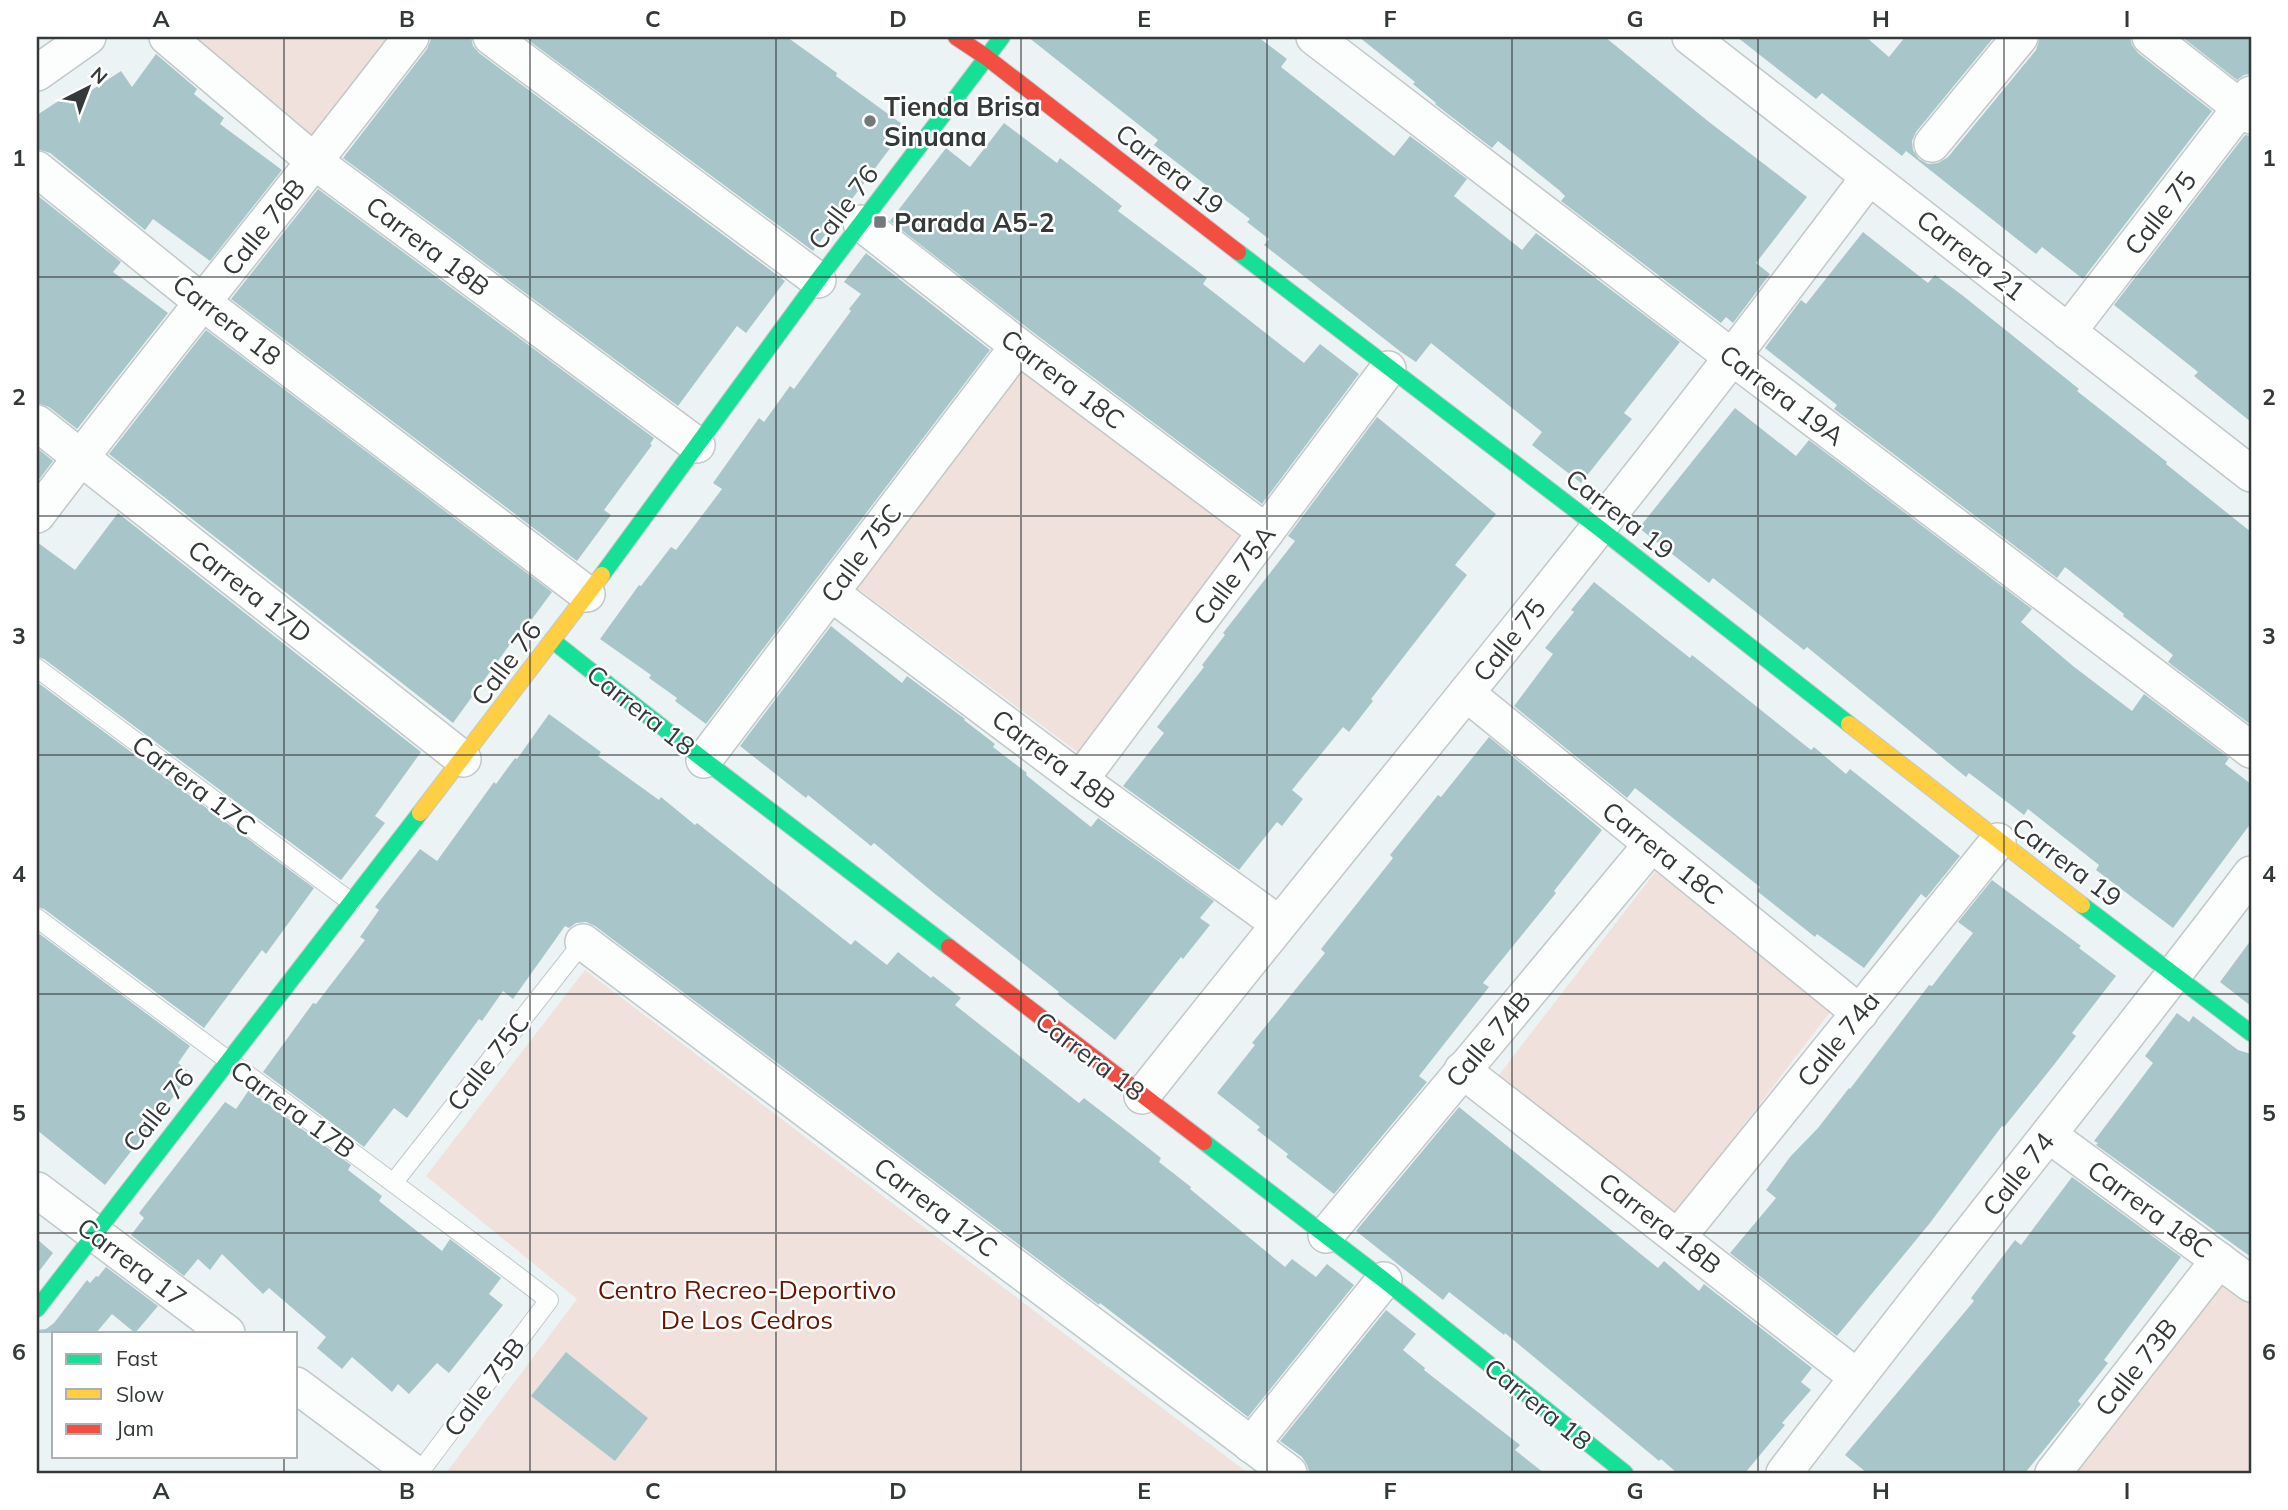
<svg xmlns="http://www.w3.org/2000/svg" width="2288" height="1510" viewBox="0 0 2288 1510" font-family="Mulish,sans-serif">
  <rect width="100%" height="100%" fill="#ecf3f4"/>
  <g fill="#f0e1dc">
    <path d="M194,37H387L312,138Z"/>
    <path d="M1019,369L1241,534L1079,753L857,588Z"/>
    <path d="M1659,867L1837,1003L1673,1217L1495,1080Z"/>
    <path d="M585,970L1248,1473H446L577,1299L426,1176Z"/>
    <path d="M2216,1274L2251,1301V1473H2064Z"/>
  </g>
  <g fill="#a8c6ca">
    <path d="M432,37H471L473,46L479,53L785,281L746,333L737,326L678,406L343,158L427,49Z"/>
    <path d="M524,37H787L837,73L836,76L906,127L813,251Z"/>
    <path d="M1028,37H1258L1287,59L1281,67L1394,156L1410,136L1467,179L1454,196L1522,250L1536,233L1680,342L1624,413L1632,419L1581,483L1532,445L1542,432L1431,343L1416,362L1401,352L1264,245L1269,239L1247,222L1250,219L1154,145L1158,140Z"/>
    <path d="M1359,37H1605L1709,122L1807,197L1756,263L1770,274L1733,323L1726,317L1721,323L1561,201L1565,196L1559,190L1498,141L1492,148L1435,104L1436,103L1413,84L1415,82Z"/>
    <path d="M1737,37H1866L1889,57L1905,37H1994L1916,132L1912,141L1913,150L1919,159L1928,164L1938,163L1948,157L2036,50L2040,37H2130L2132,45L2138,53L2212,111L2083,279L2042,247L2036,254L1906,151L1902,156L1822,93L1816,99Z"/>
    <path d="M2182,37H2251V74L2244,75L2237,80Z"/>
    <path d="M156,54L197,89L194,94L224,118L220,124L282,170L210,261L153,219L145,230L50,153L37,149V115L66,96L70,104L121,71L132,87Z"/>
    <path d="M1004,123L1057,163L1060,158L1090,181L1122,206L1118,211L1207,278L1203,284L1304,363L1320,344L1359,374L1262,504L1030,330L890,221L946,148L970,167Z"/>
    <path d="M2245,135L2251,136V422L2194,376L2198,372L2114,305Z"/>
    <path d="M318,189L654,438L650,444L652,445L604,510L611,515L577,561L231,299Z"/>
    <path d="M37,195L121,262L113,272L168,313L77,429L49,407L37,403Z"/>
    <path d="M1863,232L1928,283L1935,275L1962,295L2079,389L2077,391L2167,462L2166,464L2251,532V725L2168,662L2173,655L2123,616L2124,614L2065,567L2057,578L1834,409L1837,405L1765,348L1801,300L1806,304Z"/>
    <path d="M866,253L990,350L706,724L675,701L677,698L649,678L651,675L600,639L639,585L641,586L671,547L676,550L722,489L713,483L759,418L764,422L790,386L794,389L851,311L849,309L861,294L844,282Z"/>
    <path d="M206,330L552,592L515,642L513,640L453,723L109,454Z"/>
    <path d="M1735,408L1796,456L1809,440L2032,609L2021,622L2073,666L2132,711L2144,694L2229,758L2225,764L2251,784V823L2173,928L2096,870L2099,865L2028,809L2024,815L1969,773L1966,777L1807,647L1804,650L1713,578L1709,583L1639,528Z"/>
    <path d="M1377,417L1496,514L1455,565L1467,575L1371,699L1373,701L1349,732L1343,727L1292,790L1303,799L1282,826L1277,822L1239,870L1123,786L1164,733L1157,727L1204,667L1202,665L1225,635L1223,633L1295,541L1288,536Z"/>
    <path d="M37,448L53,461L37,482Z"/>
    <path d="M118,513L421,752L375,816L385,823L341,880L44,659L37,657V542L75,570Z"/>
    <path d="M1594,582L1690,658L1692,655L1811,750L1814,747L1846,774L1850,769L1960,856L1926,898L1921,894L1864,968L1817,934L1815,937L1757,891L1760,887L1635,788L1627,798L1514,706L1553,654L1545,648L1574,612L1571,610Z"/>
    <path d="M831,626L902,683L907,676L965,719L964,720L995,744L993,747L1027,773L1026,775L1091,827L1098,818L1214,901L1200,918L1210,925L1183,959L1181,957L1115,1040L1057,994L1059,992L935,894L874,843L871,846L808,795L806,798L740,746Z"/>
    <path d="M37,682L314,888L266,954L262,950L204,1028L44,909L37,907Z"/>
    <path d="M549,714L601,752L598,756L659,800L661,797L695,825L697,823L851,945L855,940L887,965L898,952L931,978L933,976L961,998L955,1005L1079,1103L1084,1098L1132,1135L1161,1158L1159,1162L1191,1187L1190,1189L1285,1267L1292,1259L1316,1277L1327,1264L1354,1285L1248,1417L1100,1303L1099,1305L595,926L586,922L576,923L569,928L565,926L513,999L503,991L482,1021L479,1019L407,1118L394,1108L364,1147L263,1072L313,1003L316,1004L365,940L360,937L379,910L375,907L420,849L437,861L494,782L496,784L515,758L517,759Z"/>
    <path d="M1489,737L1602,830L1554,891L1556,893L1483,983L1489,987L1419,1076L1427,1082L1334,1194L1286,1157L1288,1154L1257,1130L1260,1127L1217,1093L1255,1045L1252,1043L1325,953L1321,949L1393,858L1390,855L1438,795L1441,797Z"/>
    <path d="M1992,880L2081,946L2079,948L2116,976L2072,1033L2076,1036L2053,1066L2004,1127L2002,1126L1930,1223L1837,1336L1730,1253L1776,1198L1766,1190L1790,1157L1818,1128L1849,1088L1850,1089L1929,985L1932,986L1973,933L1958,922Z"/>
    <path d="M37,932L190,1046L178,1063L191,1074L105,1185L37,1130Z"/>
    <path d="M2251,940V1006L2220,982Z"/>
    <path d="M2177,1013L2189,1022L2193,1016L2238,1050L2251,1054V1257L2096,1145L2098,1143L2094,1141L2153,1063L2145,1056Z"/>
    <path d="M249,1090L351,1165L348,1170L382,1196L379,1201L442,1251L450,1239L501,1278L489,1294L503,1305L449,1373L437,1363L409,1394L398,1384L392,1392L352,1357L342,1369L317,1348L326,1337L269,1288L263,1294L222,1254L210,1270L198,1259L184,1276L131,1235L144,1218L139,1213L225,1102L236,1109Z"/>
    <path d="M1459,1107L1658,1268L1664,1261L1699,1291L1704,1284L1812,1368L1801,1382L1811,1390L1782,1423L1785,1425L1745,1473H1677L1661,1459L1659,1461L1505,1333L1504,1335L1449,1292L1443,1300L1356,1231Z"/>
    <path d="M2072,1177L2181,1257L2104,1360L2108,1363L2078,1401L2081,1404L2025,1473H1867L1845,1455L1974,1301L1971,1298L2015,1240L2021,1245Z"/>
    <path d="M37,1239L53,1253L37,1274Z"/>
    <path d="M106,1267L158,1306L135,1333L112,1314L96,1333H37V1330L46,1329L54,1323L87,1280L90,1283L96,1276L98,1277Z"/>
    <path d="M1386,1310L1416,1334L1403,1350L1425,1368L1424,1370L1520,1445L1515,1450L1544,1473H1311L1309,1471L1307,1465L1302,1457L1280,1441Z"/>
    <path d="M566,1352L648,1418L615,1461L531,1396Z"/>
  </g>
  <g fill="none" stroke-linecap="round" stroke-linejoin="round">
    <defs>
      <g id="lane">
        <path d="M37,668L351,902"/>
        <path d="M37,918C207,1046 380,1171 549,1300L419,1473"/>
        <path d="M394,1182L583,942"/>
      </g>
      <g id="street">
        <path d="M167,37L315,162L697,445"/>
        <path d="M491,37L818,280"/>
        <path d="M1314,37L1732,357L2251,750"/>
        <path d="M1690,37L2251,474"/>
        <path d="M2150,37L2251,116"/>
        <path d="M37,73L88,37"/>
        <path d="M1932,144L2020,37"/>
        <path d="M37,169L202,302L587,594"/>
        <path d="M861,223L1018,346L1266,532"/>
        <path d="M2068,332L2251,94"/>
        <path d="M37,423L463,759"/>
        <path d="M37,515C159,353 288,198 411,37"/>
        <path d="M831,593L1080,780L1278,923"/>
        <path d="M1466,693L1860,1013"/>
        <path d="M704,760L1018,346"/>
        <path d="M1080,780L1388,369"/>
        <path d="M583,942L1289,1473"/>
        <path d="M1462,1070L1857,1377"/>
        <path d="M1142,1096C1293,905 1448,718 1599,527C1691,412 1780,295 1869,177"/>
        <path d="M2049,1135L2251,1284"/>
        <path d="M37,1190L227,1333"/>
        <path d="M1326,1235L1652,844"/>
        <path d="M1678,1237L1998,841"/>
        <path d="M296,1385L414,1473"/>
        <path d="M1251,1445L1384,1280"/>
        <path d="M1784,1473C1937,1271 2098,1076 2251,874"/>
        <path d="M2053,1473L2219,1260"/>
      </g>
      <g id="fast">
        <path d="M1238,252L1599,528L1849,724"/>
        <path d="M602,575L818,280L1002,37"/>
        <path d="M553,641L704,760L949,947"/>
        <path d="M2082,905L2251,1033"/>
        <path d="M1204,1142L1384,1280L1625,1473"/>
        <path d="M37,1309L420,813"/>
      </g>
      <g id="slow">
        <path d="M1849,724L2082,905"/>
        <path d="M420,813L602,575"/>
      </g>
      <g id="jam">
        <path d="M956,37L986,57L1238,252"/>
        <path d="M949,947L1204,1142"/>
      </g>
    </defs>
    <use href="#lane" stroke="#c3c8c9" stroke-width="20"/>
    <use href="#street" stroke="#c3c8c9" stroke-width="38"/>
    <use href="#fast" stroke="#c3c8c9" stroke-width="18"/>
    <use href="#slow" stroke="#c3c8c9" stroke-width="18"/>
    <use href="#jam" stroke="#c3c8c9" stroke-width="18"/>
    <use href="#lane" stroke="#fcfdfd" stroke-width="18"/>
    <use href="#street" stroke="#fcfdfd" stroke-width="35"/>
    <use href="#fast" stroke="#16e098" stroke-width="16"/>
    <use href="#slow" stroke="#ffcf43" stroke-width="16"/>
    <use href="#jam" stroke="#f24e42" stroke-width="16"/>
  </g>
  <path fill="none" stroke="#34393a" stroke-width="2" stroke-opacity="0.55" d="M284,37V1333M530,37V1473M776,37V1473M1021,37V1473M1267,37V1473M1512,37V1473M1758,37V1473M2004,37V1473M37,277H2251M37,516H2251M37,755H2251M37,994H2251M37,1233H2251M284,1456V1473"/>
  <g fill="#747a7b" stroke="#fff" stroke-width="2.5">
    <circle cx="870" cy="121" r="7"/>
    <rect x="873" y="215" width="14" height="14" rx="3.5"/>
  </g>
  <g text-anchor="middle" dominant-baseline="central" stroke-width="5" stroke-linejoin="round" paint-order="stroke">
    <g font-size="26" font-weight="bold" fill="#34393a" stroke="#fff" text-anchor="start">
      <text x="884" y="106">Tienda Brisa<tspan x="884" dy="30">Sinuana</tspan></text>
      <text x="894" y="222">Parada A5-2</text>
    </g>
    <g font-size="26" fill="#34393a" stroke="#fff">
      <text transform="translate(1170 169) rotate(38)">Carrera 19</text>
      <text transform="translate(843 207) rotate(-53)">Calle 76</text>
      <text transform="translate(2160 213) rotate(-52)">Calle 75</text>
      <text transform="translate(263 227) rotate(-51)">Calle 76B</text>
      <text transform="translate(428 246) rotate(37)">Carrera 18B</text>
      <text transform="translate(1971 255) rotate(38)">Carrera 21</text>
      <text transform="translate(227 320) rotate(38)">Carrera 18</text>
      <text transform="translate(1063 379) rotate(37)">Carrera 18C</text>
      <text transform="translate(1782 395) rotate(37)">Carrera 19A</text>
      <text transform="translate(1620 514) rotate(38)">Carrera 19</text>
      <text transform="translate(861 553) rotate(-53)">Calle 75C</text>
      <text transform="translate(1234 575) rotate(-53)">Calle 75A</text>
      <text transform="translate(250 591) rotate(38)">Carrera 17D</text>
      <text transform="translate(1509 640) rotate(-51)">Calle 75</text>
      <text transform="translate(506 663) rotate(-53)">Calle 76</text>
      <text transform="translate(641 710) rotate(38)">Carrera 18</text>
      <text transform="translate(1054 759) rotate(37)">Carrera 18B</text>
      <text transform="translate(194 785) rotate(37)">Carrera 17C</text>
      <text transform="translate(1663 853) rotate(39)">Carrera 18C</text>
      <text transform="translate(2067 862) rotate(37)">Carrera 19</text>
      <text transform="translate(1488 1039) rotate(-50)">Calle 74B</text>
      <text transform="translate(1838 1039) rotate(-51)">Calle 74a</text>
      <text transform="translate(1090 1056) rotate(37)">Carrera 18</text>
      <text transform="translate(488 1062) rotate(-52)">Calle 75C</text>
      <text transform="translate(293 1109) rotate(36)">Carrera 17B</text>
      <text transform="translate(158 1110) rotate(-52)">Calle 76</text>
      <text transform="translate(2018 1174) rotate(-52)">Calle 74</text>
      <text transform="translate(936 1207) rotate(37)">Carrera 17C</text>
      <text transform="translate(2150 1209) rotate(36)">Carrera 18C</text>
      <text transform="translate(1660 1223) rotate(38)">Carrera 18B</text>
      <text transform="translate(132 1262) rotate(37)">Carrera 17</text>
      <text transform="translate(2136 1367) rotate(-52)">Calle 73B</text>
      <text transform="translate(484 1387) rotate(-53)">Calle 75B</text>
      <text transform="translate(1538 1404) rotate(39)">Carrera 18</text>
    </g>
    <g font-size="26" fill="#661600" stroke="#fff">
      <text x="747" y="1289">Centro Recreo-Deportivo<tspan x="747" dy="30">De Los Cedros</tspan></text>
    </g>
  </g>
  <rect width="2288" height="1510" fill="none" stroke="#ffffff" stroke-width="77"/>
  <rect x="52" y="1332" width="245" height="126" fill="#ffffff" stroke="#aeb0b0" stroke-width="2"/>
  <rect x="66" y="1354" width="35" height="10" fill="#16e098" stroke="#aeb0b0" stroke-width="2"/>
  <text x="116" y="1366" font-size="21" fill="#34393a">Fast</text>
  <rect x="66" y="1389" width="35" height="10" fill="#ffcf43" stroke="#aeb0b0" stroke-width="2"/>
  <text x="116" y="1402" font-size="21" fill="#34393a">Slow</text>
  <rect x="66" y="1424" width="35" height="10" fill="#f24e42" stroke="#aeb0b0" stroke-width="2"/>
  <text x="116" y="1436" font-size="21" fill="#34393a">Jam</text>
  <g transform="translate(88 88) rotate(42)" stroke="#ffffff" stroke-width="5" paint-order="stroke">
  <path d="M0-5L12 26L0 18L-12 26Z" fill="#34393a"/>
  <text y="-10" font-size="19" font-weight="bold" text-anchor="middle" fill="#34393a">N</text>
  </g>
  <rect x="38" y="38" width="2212" height="1434" fill="none" stroke="#34393a" stroke-width="2.5"/>
  <g font-size="23" text-anchor="middle" font-weight="bold" fill="#34393a">
    <text x="161" y="27">A</text>
    <text x="407" y="27">B</text>
    <text x="653" y="27">C</text>
    <text x="898" y="27">D</text>
    <text x="1144" y="27">E</text>
    <text x="1390" y="27">F</text>
    <text x="1635" y="27">G</text>
    <text x="1881" y="27">H</text>
    <text x="2127" y="27">I</text>
    <text x="19" y="166">1</text>
    <text x="2269" y="166">1</text>
    <text x="19" y="405">2</text>
    <text x="2269" y="405">2</text>
    <text x="19" y="644">3</text>
    <text x="2269" y="644">3</text>
    <text x="19" y="882">4</text>
    <text x="2269" y="882">4</text>
    <text x="19" y="1121">5</text>
    <text x="2269" y="1121">5</text>
    <text x="19" y="1360">6</text>
    <text x="2269" y="1360">6</text>
    <text x="161" y="1499">A</text>
    <text x="407" y="1499">B</text>
    <text x="653" y="1499">C</text>
    <text x="898" y="1499">D</text>
    <text x="1144" y="1499">E</text>
    <text x="1390" y="1499">F</text>
    <text x="1635" y="1499">G</text>
    <text x="1881" y="1499">H</text>
    <text x="2127" y="1499">I</text>
  </g>
</svg>
